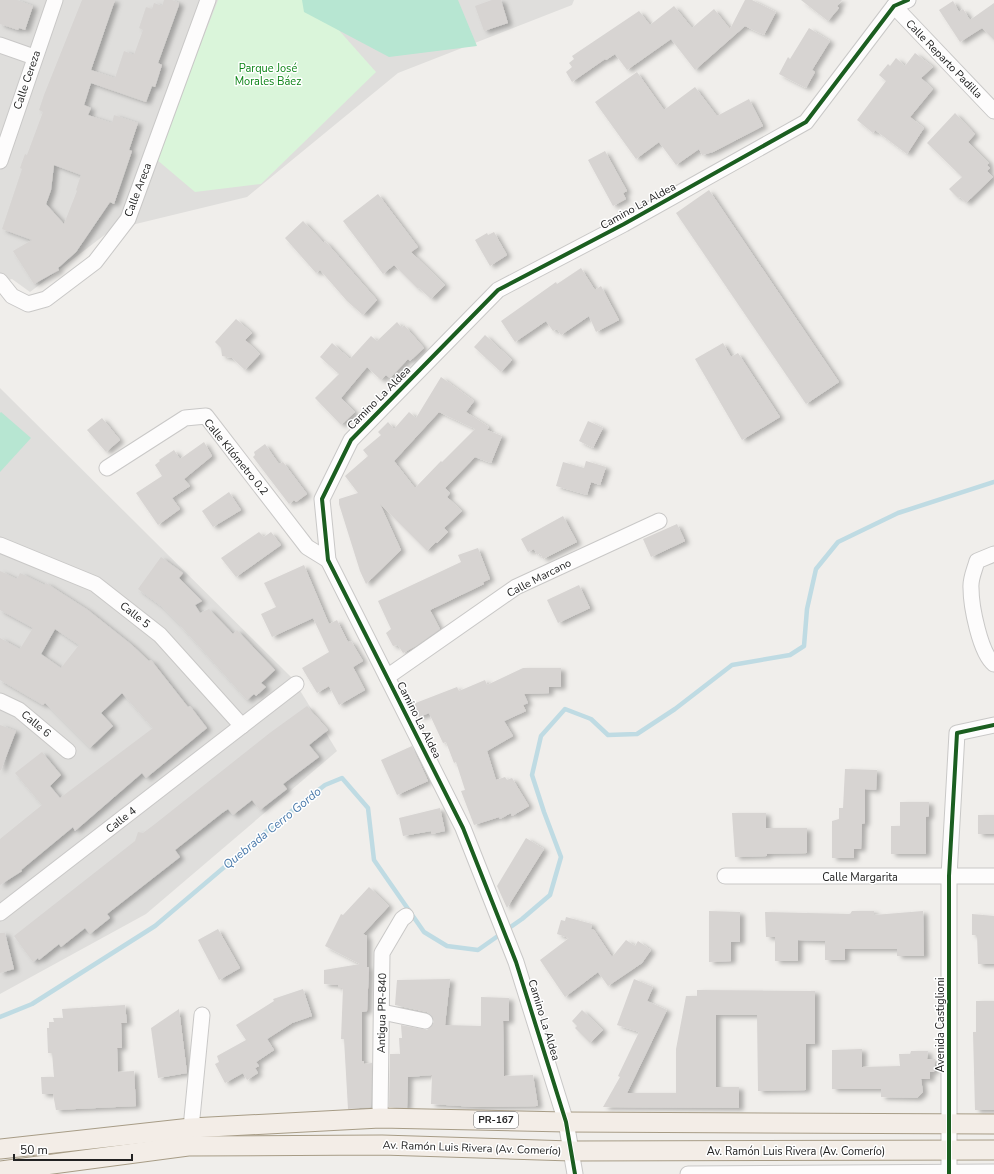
<svg xmlns="http://www.w3.org/2000/svg" width="994" height="1174" viewBox="0 0 994 1174" font-family="'Nunito Sans',sans-serif">
  <defs>
    <filter id="shadow"><feDropShadow dx="4.5" dy="2.5" stdDeviation="2" flood-color="#0004"/></filter>
  </defs>
  <rect width="100%" height="100%" fill="#f0eeeb"/>
  <g fill="#dfdedc">
    <path d="M0,0H574L572,5L398,73L247,197L111,230L30,292L12,279L0,283Z"/>
    <path d="M0,388L293,679L337,751L146,914L0,994Z"/>
  </g>
  <path fill="#daf5da" d="M218,0H312L376,72L261,184L195,192L156,159Z"/>
  <g fill="#b7e6d2">
    <path d="M302,0H458L477,46L389,57L304,12Z"/>
    <path d="M1,412L31,438L0,472V413Z"/>
  </g>
  <g fill="none" stroke-linecap="round" stroke-linejoin="round">
    <path stroke="#bfdbe3" stroke-width="4.5" d="M0,1017L32,1004L155,926L275,824L325,785L342,778L368,808L374,860L424,932L447,946L478,950L522,919L550,895L561,857L544,812L532,775L541,736L565,709L591,719L608,735L637,734L675,709L732,665L790,655L804,646L807,609L816,569L838,542L898,513L994,482"/>
  </g>
  <g fill="#d7d4d2" fill-rule="evenodd" filter="url(#shadow)">
    <path d="M0,0H17L33,6L25,30L19,28L18,30L0,24Z"/>
    <path d="M82,0H115L91,70L115,78L124,51L134,55L143,30L139,28L146,7L152,9L154,3L162,6L164,0H172L179,3V5L158,63L162,65L155,87L152,86L146,102L91,83L84,105L91,108L88,115L112,123L114,115L138,123L129,150L132,151L114,204L110,202L76,252L58,268L59,270L34,284L13,251L32,240L2,229L22,169L20,168L25,154L27,155L43,112L39,110L44,95ZM54,165L81,175L76,190L77,191L64,224L46,204L51,190Z"/>
    <path d="M492,0H501L508,23L484,31L475,6Z"/>
    <path d="M745,0H752L776,12L764,35L745,26L695,70L671,39L627,70L615,54L606,60L605,59L572,82L566,72L572,67L569,63L574,59L572,56L639,11L650,25L674,6L692,28L714,9L730,29Z"/>
    <path d="M801,0H842L837,6L839,8L828,21Z"/>
    <path d="M953,1L959,12L963,9L970,20L994,3V40L982,28L960,42L939,10Z"/>
    <path d="M809,28L830,41L812,70L815,72L806,88L779,74L788,57L790,59Z"/>
    <path d="M915,53L933,67L921,78L933,89L910,117L924,128L907,154L875,130L873,133L857,120L886,81L879,75L888,64L890,66L896,58L905,66Z"/>
    <path d="M637,72L664,110L695,87L717,116L749,99L763,126L713,152L702,155L699,149L676,165L659,142L636,159L595,102Z"/>
    <path d="M955,113L975,134L968,142L989,163L987,165L990,168L987,171L993,177L966,203L960,197L958,198L949,189L962,177L927,143Z"/>
    <path d="M605,151L627,191L623,193L626,199L613,206L588,160Z"/>
    <path d="M709,190L839,382L806,404L676,213Z"/>
    <path d="M378,194L418,247L411,252L445,285L431,299L419,288L418,289L394,265L383,274L343,221Z"/>
    <path d="M303,221L324,243L325,241L377,300L363,315L347,301L320,270L316,273L285,238Z"/>
    <path d="M494,232L507,255L490,266L475,240L487,233L488,235Z"/>
    <path d="M581,268L595,290L601,286L619,320L596,332L589,316L561,335L557,329L553,331L546,321L515,342L501,321L556,282L557,284Z"/>
    <path d="M236,319L252,333L245,340L260,354L245,370L232,358L222,356L221,348L215,342Z"/>
    <path d="M397,322L402,328L404,325L424,348L410,361L408,359L390,378L386,375L381,380L367,367L341,398L355,412L341,425L315,398L339,374L320,357L332,343L350,359L371,336L377,341Z"/>
    <path d="M485,335L512,360L501,372L474,347Z"/>
    <path d="M723,343L731,357L738,353L780,417L742,440L695,359Z"/>
    <path d="M441,377L474,401L466,412L489,427L487,430L502,436L491,463L475,457L445,488L450,493L447,497L462,511L444,528L448,532L437,543L436,542L427,551L380,504L401,550L366,584L360,571L339,504V499L358,493L345,476L368,456L363,450L381,435L378,432L388,422L394,429L409,412L416,418ZM439,412L475,429L442,462L441,461L415,488L394,461Z"/>
    <path d="M102,418L120,440L106,452L87,430Z"/>
    <path d="M588,421L603,428L593,448L579,441Z"/>
    <path d="M204,442L212,456L184,479L190,486L172,498L180,509L158,525L136,493L162,476L155,465L160,461L159,460L174,450L180,459Z"/>
    <path d="M265,444L279,464L283,462L307,494L296,502L294,500L289,504L253,457L255,455L254,452Z"/>
    <path d="M586,461L606,467L600,485L591,482L587,495L556,486L563,462L584,468Z"/>
    <path d="M229,492L241,510L213,527L202,511Z"/>
    <path d="M563,516L577,542L543,559L540,553L537,555L534,549L528,552L521,539Z"/>
    <path d="M677,524L685,541L651,557L643,539Z"/>
    <path d="M259,532L264,537L271,532L281,545L236,577L221,558Z"/>
    <path d="M478,548L490,579L483,582L484,584L430,610L440,629L416,646L403,653L398,645L393,646L386,633L391,629L378,601L461,562L458,555Z"/>
    <path d="M161,557L183,573L179,578L202,601L195,605L200,613L209,609L233,634L237,630L275,670L261,683L266,687L256,696L254,694L247,700L180,625L161,606L138,589Z"/>
    <path d="M304,565L329,624L337,620L348,642L351,641L363,661L353,667L365,690L339,705L329,686L317,693L302,668L329,652L313,618L272,637L261,614L276,607L264,583Z"/>
    <path d="M0,571L17,579L20,573L45,585L46,583L88,610L132,645L149,661L151,660L188,707L190,706L207,728L146,778L142,773L75,831L73,827L21,870L22,871L0,885V839L42,805L15,773L42,752L61,775L50,786L60,798L153,728L122,693L101,713L113,726L90,748L45,703L43,705L0,680V638L20,649L33,628L0,610ZM55,629L79,645L61,668L41,654Z"/>
    <path d="M579,585L590,608L558,623L547,600Z"/>
    <path d="M523,668H561V687H549V693L524,694L528,703L523,705L526,711L504,721L513,736L487,751L496,780L505,777L507,780L512,778L529,806L512,816L511,813L500,819L499,817L474,825L461,791L465,790L456,762L454,763L446,742L443,743L429,713L419,717L413,704L457,687L459,691L485,680L487,685Z"/>
    <path d="M307,706L328,730L309,745L319,757L283,784L287,789L260,810L252,800L233,815L228,809L222,813L175,850L180,857L107,914L110,918L90,934L85,928L61,947L59,944L39,960L38,958L33,962L14,936L135,841L138,832L143,833L155,824L271,732Z"/>
    <path d="M0,725L16,731L1,770H0Z"/>
    <path d="M412,746L428,781L397,795L381,760Z"/>
    <path d="M845,769L877,770L876,790L865,789V823L862,824L861,849H854V858H832V821L839,819V808H843Z"/>
    <path d="M900,802H929V816L926,817V854H891V826H900Z"/>
    <path d="M440,808L445,831L431,834V831L403,836L399,818Z"/>
    <path d="M732,813H766V828H807V853L767,854V856L735,857Z"/>
    <rect x="978" y="815" width="16" height="19"/>
    <path d="M526,838L544,849L507,908L497,886Z"/>
    <path d="M369,887L389,906L363,934L367,936V967H369L367,1011L362,1012V1061H364V1064L372,1063L371,1107L348,1109L344,1039H341L343,988H338V985L324,984V970L360,964L325,946L341,914L343,915Z"/>
    <path d="M709,911L740,912V942H731V961L709,962Z"/>
    <path d="M852,911H874V915L923,911L924,956H897V949H845V960H825V941L798,940V961H775V937H766L765,912L850,914Z"/>
    <path d="M972,914L994,916V964H978L977,935H972Z"/>
    <path d="M566,917L592,924L591,929L594,930L612,957L626,940L635,946L638,941L651,950L642,963L608,986L598,972L565,997L540,960L569,938L557,934L561,920L565,921Z"/>
    <path d="M218,929L240,968L219,980L198,940Z"/>
    <path d="M0,933H5L14,969L0,973Z"/>
    <path d="M450,979L445,1025L481,1026V997L509,998V1021H503L504,1076L533,1075L538,1106L476,1107L431,1104L432,1075L408,1077L407,1108L389,1107L390,1054H400L399,1038H402L401,1025L427,1030L434,1022L431,1015L427,1012L395,1005L397,980Z"/>
    <path d="M634,979L653,987L647,1001L667,1010L627,1093H676V1049L686,996H697V990L815,991V1044H806V1090L758,1091L757,1015H716V1087H739V1108L603,1107L620,1077L618,1076L639,1032L617,1025Z"/>
    <path d="M303,989L312,1016L292,1023L267,1039L274,1050L256,1062L259,1066L255,1068L258,1073L247,1080L243,1073L225,1083L215,1064L219,1062L217,1056L246,1040L236,1025L274,1001L273,999Z"/>
    <path d="M976,1001H994V1110H975L973,1032H976Z"/>
    <path d="M125,1005L127,1023H121L122,1048H117L118,1072L134,1071L136,1106L56,1110L53,1094H42L41,1077H54L52,1053H48L47,1028H49V1022H54L53,1018H63L62,1009Z"/>
    <path d="M179,1009L187,1073L158,1078L151,1028Z"/>
    <path d="M582,1010L603,1030L590,1043L575,1028L577,1026L572,1021Z"/>
    <path d="M862,1049V1067L900,1066L899,1054H910L911,1051H928L927,1059H935L934,1072H930V1079H921L923,1092L917,1098L881,1097V1089H832V1050Z"/>
  </g>
  <g fill="none" stroke-linecap="round" stroke-linejoin="round">
    <defs>
      <g id="minor">
        <path d="M894,6L994,111"/>
        <path d="M0,45L34,57"/>
        <path d="M0,161L55,0"/>
        <path d="M0,281L12,296L28,304L46,299L95,262L128,219L208,0"/>
        <path d="M107,468L185,418L206,416L307,547L328,560"/>
        <path d="M0,545L95,584L160,635L242,726"/>
        <path d="M994,554L977,561C975,569 970,579 971,588C971,606 980,653 994,664"/>
        <path d="M387,677L516,587L659,521"/>
        <path d="M0,701L19,710L68,751"/>
        <path d="M725,876H994"/>
        <path d="M0,913L296,684"/>
        <path d="M382,1012L425,1021"/>
        <path d="M380,1118L382,953L402,919L406,916"/>
        <path d="M191,1128L202,1015"/>
        <path d="M575,1174L566,1122L516,962L463,828L328,560L322,499L351,440L498,290L624,224L806,122L894,6L908,0"/>
        <path d="M688,1174L994,1172"/>
        <path d="M949,1174V876L957,733L994,725"/>
      </g>
      <g id="major">
        <path d="M0,1149L191,1128L380,1118L566,1122L994,1124"/>
        <path d="M0,1171L188,1146L382,1145L571,1151L994,1150"/>
      </g>
    </defs>
    <use href="#minor" stroke="#c9c8c7" stroke-width="17"/>
    <use href="#major" stroke="#a79c86" stroke-width="21"/>
    <use href="#minor" stroke="#fdfcfc" stroke-width="15"/>
    <use href="#major" stroke="#f3ede7" stroke-width="19"/>
    <defs>
      <g id="cycleway">
        <path d="M575,1174L566,1122L516,962L463,828L328,560L322,499L351,440L498,290L624,224L806,122L894,6L908,0"/>
        <path d="M949,1174V876L957,733L994,725"/>
      </g>
    </defs>
    <use href="#cycleway" stroke="#fff" stroke-width="6"/>
    <use href="#cycleway" stroke="#1b5e20" stroke-width="4"/>
  </g>
  <g text-anchor="middle" dominant-baseline="central" stroke-width="3" stroke-linejoin="round" paint-order="stroke">
    <rect fill="#fff" stroke="#646464" stroke-width="1" x="474" y="1112" width="44" height="16" rx="3"/>
    <g font-size="10" font-weight="bold" fill="#222">
      <text x="496" y="1120">PR-167</text>
    </g>
    <g font-size="11" fill="#222" stroke="#fff">
      <text transform="translate(944 59) rotate(46)">Calle Reparto Padilla</text>
      <text transform="translate(27 80) rotate(-71)">Calle Cereza</text>
      <text transform="translate(138 190) rotate(-69)">Calle Areca</text>
      <text transform="translate(638 206) rotate(-29)">Camino La Aldea</text>
      <text transform="translate(379 398) rotate(-45)">Camino La Aldea</text>
      <text transform="translate(236 457) rotate(51)">Calle Kilómetro 0.2</text>
      <text transform="translate(539 578) rotate(-27)">Calle Marcano</text>
      <text transform="translate(135 615) rotate(38)">Calle 5</text>
      <text transform="translate(419 720) rotate(63)">Camino La Aldea</text>
      <text transform="translate(36 724) rotate(40)">Calle 6</text>
      <text transform="translate(121 820) rotate(-38)">Calle 4</text>
      <text x="860" y="877">Calle Margarita</text>
      <text transform="translate(382 1013) rotate(-89)">Antigua PR-840</text>
      <text transform="translate(544 1020) rotate(73)">Camino La Aldea</text>
      <text transform="translate(940 1025) rotate(-90)">Avenida Castiglioni</text>
      <text transform="translate(472 1148) rotate(2)">Av. Ramón Luis Rivera (Av. Comerío)</text>
      <text x="796" y="1151">Av. Ramón Luis Rivera (Av. Comerío)</text>
    </g>
    <g font-size="11" fill="#0c8416" stroke="#fff">
      <text x="268" y="68">Parque José<tspan x="268" dy="13">Morales Báez</tspan></text>
    </g>
    <g font-size="12" font-style="italic" fill="#4a7aab" stroke="#fff">
      <text transform="translate(272 828) rotate(-39)">Quebrada Cerro Gordo</text>
    </g>
  </g>
  <path d="M14 1154v6h118v-6" fill="none" stroke="#222222" stroke-width="2"/>
  <text x="20" y="1154" font-size="12" fill="#222222" stroke="#ffffff" stroke-width="3" paint-order="stroke">50 m</text>
</svg>
